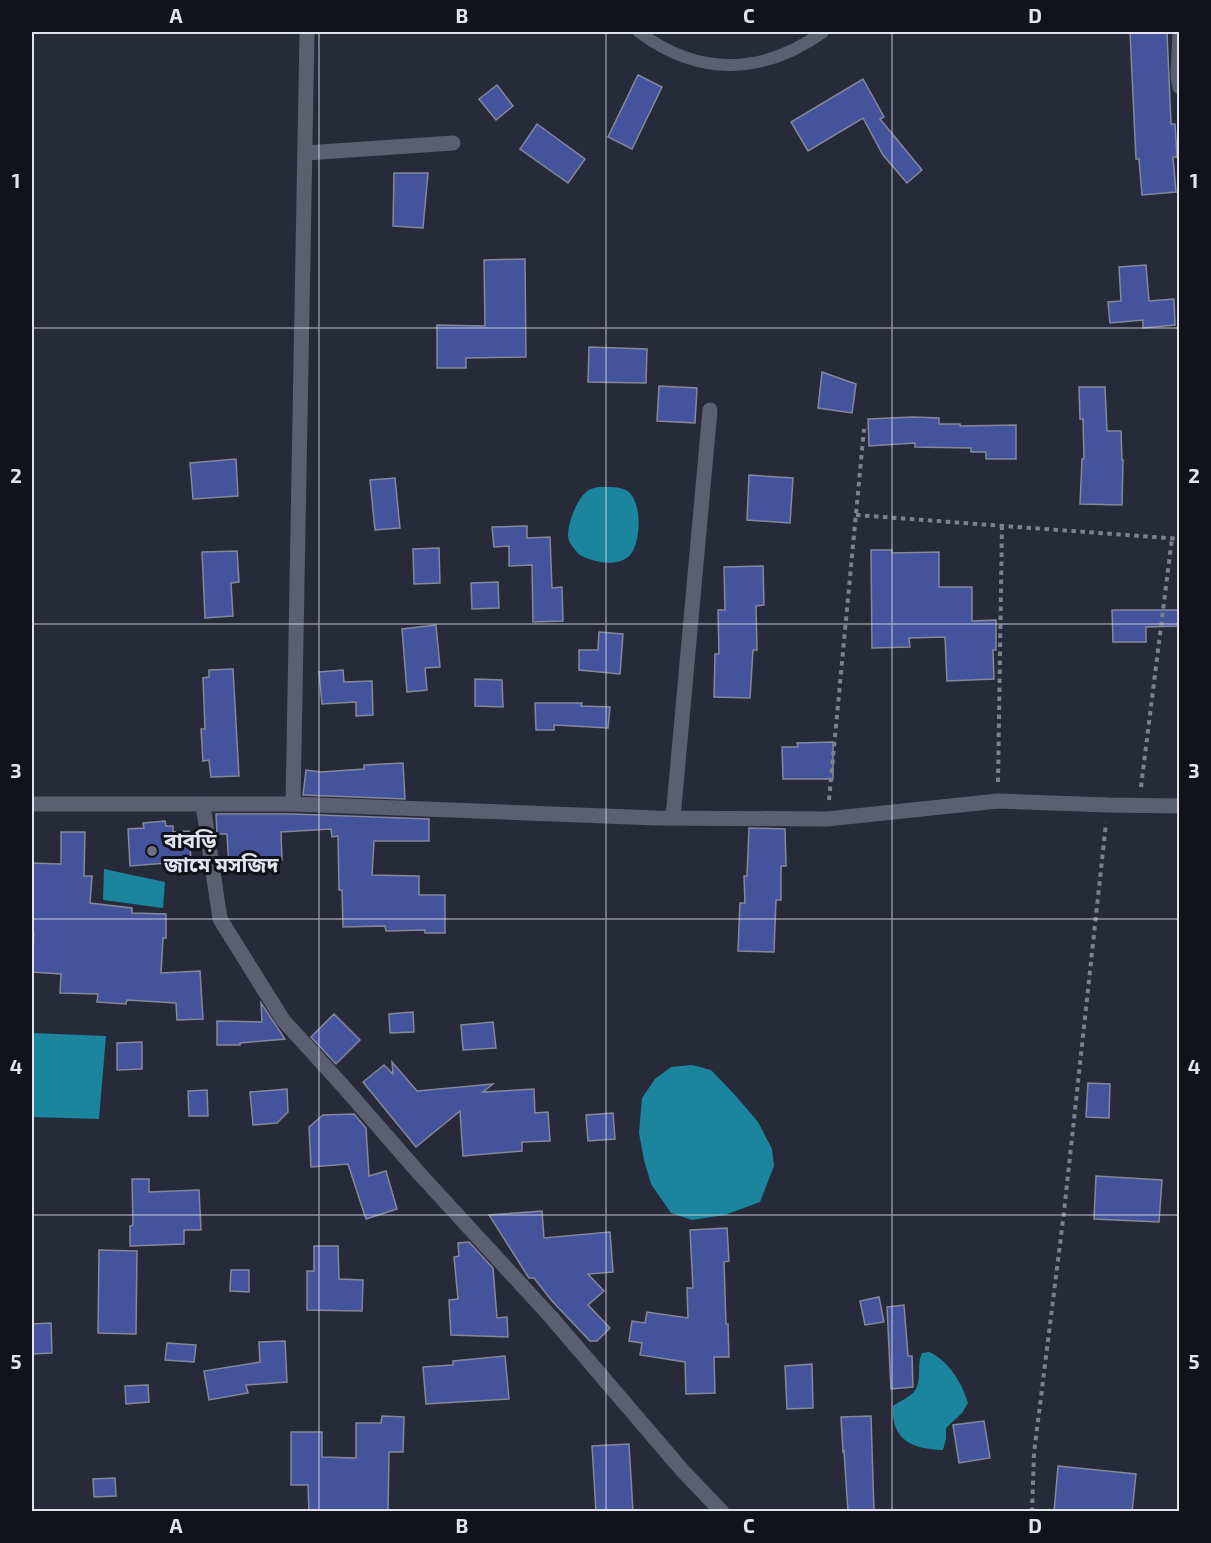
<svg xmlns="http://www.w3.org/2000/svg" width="1211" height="1543" viewBox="0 0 1211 1543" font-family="'Exo 2','Noto Sans Bengali',sans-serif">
  <rect width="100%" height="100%" fill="#272a39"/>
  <g fill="#1a859d">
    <path d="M598,487C606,487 618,486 626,490C643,500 641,541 631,554C623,564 607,564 596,561C589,559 580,557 576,551C572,546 568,541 568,535C568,522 578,496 589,490C592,488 595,488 598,487Z"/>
    <path d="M104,869L165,882L163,908L103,900Z"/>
    <path d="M32,1033L106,1036L99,1119L32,1117Z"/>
    <path d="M692,1065L711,1070L735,1095L758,1122L772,1149L774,1166L760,1202L725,1215L692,1220L671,1213L651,1184L644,1160L639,1133L642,1098L655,1079L671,1067Z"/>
    <path d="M929,1352C949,1361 962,1383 968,1403L962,1413L946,1428V1439L943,1450C913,1449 891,1441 893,1406C900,1401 908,1398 914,1392C923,1380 916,1365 922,1353Z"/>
  </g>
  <g fill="#45539d" stroke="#83889a" stroke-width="1.5">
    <path d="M1130,32H1167L1171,124H1175L1177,157H1173L1176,192L1142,195L1139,159H1136Z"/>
    <path d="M638,75L662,87L632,149L608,137Z"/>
    <path d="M863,79L884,117L880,119L922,170L907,183L883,155L863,118L808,151L791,122Z"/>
    <path d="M497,85L513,106L496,120L479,99Z"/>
    <path d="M537,124L585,159L568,183L520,149Z"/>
    <path d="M394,173H428L423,228L393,226Z"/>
    <path d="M525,259L526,357L466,358V368H437V325L485,326L484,260Z"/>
    <path d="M1146,265L1149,301L1174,299L1175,325L1143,328V320L1110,323L1108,302L1121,301L1119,267Z"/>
    <path d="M589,347L647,349L646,383L588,382Z"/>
    <path d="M822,372L856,384L852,413L818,408Z"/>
    <path d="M659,386L697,388L695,423L657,421Z"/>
    <path d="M1079,387H1105L1107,431H1121L1122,460H1123L1122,505L1080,504L1082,459H1084L1083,419H1080Z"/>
    <path d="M913,417L939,418V424H960V426L1016,425V459H986V452H971V448L915,447V443L869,446L868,419Z"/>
    <path d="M236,459L238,496L193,499L190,463Z"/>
    <path d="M749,475L793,478L790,523L747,520Z"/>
    <path d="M395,478L400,528L375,530L370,480Z"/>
    <path d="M527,526V538L550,537L552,588L562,587L563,621L533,622L532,565L509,566V546L494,547L492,527Z"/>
    <path d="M439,548L440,583L414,584L413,549Z"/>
    <path d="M871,550H892V553L939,552V587H972V621L996,620V650H993L994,679L947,681L945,637L909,638L910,647L872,648Z"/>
    <path d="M237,551L239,582L231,583L233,616L205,618L202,552Z"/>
    <path d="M763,566L764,605L756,606L757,650H753L750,698L714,697L715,654H719L718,610H725L724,567Z"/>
    <path d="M498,582L499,608L472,609L471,583Z"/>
    <path d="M1112,610H1179V626L1146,627V642H1113Z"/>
    <path d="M436,625L440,667L425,668L427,690L407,692L402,629Z"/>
    <path d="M599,632L623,634L620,674L579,670V650H598Z"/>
    <path d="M233,669L239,776L211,777L209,760L203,761L201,729H205L203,678L209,677V670Z"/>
    <path d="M343,670L344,682L372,681L373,715L356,716V702L322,704L319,672Z"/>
    <path d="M475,679L502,680L503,707L475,706Z"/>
    <path d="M535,703H582L581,706L610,707L608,728L554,725V730H536Z"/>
    <path d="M833,742V779H783L782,747H798L797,743Z"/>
    <path d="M403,763L405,799L303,795L306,770L321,772L364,769V765Z"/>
    <path d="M216,814H293L429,819V841H374L372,875L419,876V895H445V933H425V930L386,931L385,926L343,927L342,890H339L338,836L332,837L331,829L281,832L282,860L256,862V865L229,867L227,834H217Z"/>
    <path d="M165,821L166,826H173V832L189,831L191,861L130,866L128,829L144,828L143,823Z"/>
    <path d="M749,828L785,829L786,866H781V900H776L774,952L738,951L740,903H745L744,876H747Z"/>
    <path d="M61,832H85L84,876H92L90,903L132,908V913L166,914V938H163L161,973L200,971L203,1019L177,1020L176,1003L127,1000L126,1004L97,1002L98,994L60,993L61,974L32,972L34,933H32V863L61,864Z"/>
    <path d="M261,1003L285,1039L240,1043V1045H217V1021L262,1022Z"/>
    <path d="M413,1012L414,1032L390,1033L389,1014Z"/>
    <path d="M334,1014L360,1040L336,1064L311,1037Z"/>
    <path d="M493,1022L496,1048L463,1050L461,1025Z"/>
    <path d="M142,1042V1069L117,1070V1043Z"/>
    <path d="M392,1062L417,1091L493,1084L483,1092L534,1089L535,1113L548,1112L550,1141L522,1142V1151L463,1156L460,1111L416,1147L363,1082L384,1065L393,1074Z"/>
    <path d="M1088,1083L1110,1084L1109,1118L1086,1117Z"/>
    <path d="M287,1089L288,1112L277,1123L253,1125L250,1092Z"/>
    <path d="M207,1090L208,1116H189L188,1091Z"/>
    <path d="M613,1113L615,1139L588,1141L586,1115Z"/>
    <path d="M354,1114L366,1128L369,1176L386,1171L397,1209L366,1219L348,1164L311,1167L309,1127L323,1115Z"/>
    <path d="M1096,1176L1162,1180L1159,1222L1094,1219Z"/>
    <path d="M132,1179H149V1192L199,1190L201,1230H184V1244L130,1246V1226L133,1225Z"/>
    <path d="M542,1211L544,1238L610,1232L613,1272L588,1274L604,1291L588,1305L610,1328L597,1341H590L552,1301L534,1278H529L489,1215Z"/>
    <path d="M727,1228L729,1261L724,1262L726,1324H728L729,1357H714L715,1393L686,1394L685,1362L640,1355L642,1343L629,1341L632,1321L645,1323L647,1312L688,1318L687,1288H693L690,1230Z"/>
    <path d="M469,1242L493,1268L497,1318L507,1317L508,1337L451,1335L449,1300L458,1299L454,1257L459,1256L458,1243Z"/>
    <path d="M314,1246H338L339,1279L363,1280L362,1311L307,1310V1271H314Z"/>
    <path d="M99,1250L137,1251L136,1334L98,1333Z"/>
    <path d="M231,1270H249V1292L230,1291Z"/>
    <path d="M879,1297L884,1322L865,1325L860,1301Z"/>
    <path d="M904,1305L908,1356H912L913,1387L891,1389L887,1307Z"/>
    <path d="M51,1323L52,1353L32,1354V1324Z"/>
    <path d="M285,1341L287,1382L246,1385L248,1393L209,1400L204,1371L260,1362L259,1342Z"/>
    <path d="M167,1343L196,1345L194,1362L165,1360Z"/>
    <path d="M505,1356L509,1399L426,1404L423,1367L453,1365V1361Z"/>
    <path d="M812,1364L813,1408L787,1409L785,1366Z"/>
    <path d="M148,1385L149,1402L126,1404L125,1386Z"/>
    <path d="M382,1416L404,1417L403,1452H389L388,1512H309L308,1485H291V1432H322V1457L356,1458V1423H381Z"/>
    <path d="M871,1416L874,1512H848L844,1451L843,1452L841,1417Z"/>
    <path d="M984,1421L990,1458L959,1463L953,1425Z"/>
    <path d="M629,1444L633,1512H596L592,1446Z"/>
    <path d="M1058,1466L1136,1474L1132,1512H1054Z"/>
    <path d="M115,1478L116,1496L94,1497L93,1479Z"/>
  </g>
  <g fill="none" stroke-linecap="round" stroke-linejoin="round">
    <g stroke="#7d808d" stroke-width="4" stroke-dasharray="4.5 4.5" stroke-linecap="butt">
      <path d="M856,515L1180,539"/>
      <path d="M998,782L1002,526"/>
      <path d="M1141,787L1172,538"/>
      <path d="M829,800L864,429"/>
      <path d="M1032,1512L1034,1453L1064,1212L1106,823"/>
    </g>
    <path stroke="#5b6071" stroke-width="12" d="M639,32C699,77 763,75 823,32"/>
    <g stroke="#5b6071" stroke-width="15">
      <path d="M1180,32L1178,76L1180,87"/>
      <path d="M306,153L453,143"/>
      <path d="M32,804H293L656,818L827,819L998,801L1108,805L1180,806"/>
      <path d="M293,804L307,32"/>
      <path d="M203,805L220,919L283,1020L343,1086L418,1172L551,1317L682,1470L722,1512"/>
      <path d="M673,818L710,410"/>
    </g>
  </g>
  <path fill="none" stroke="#e1e4ee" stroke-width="1.5" stroke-opacity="0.55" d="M319,32V1512M606,32V1512M892,32V1512M32,328H1180M32,624H1180M32,919H1180M32,1215H1180"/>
  <circle fill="#6b7280" stroke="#12131a" stroke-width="2" cx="152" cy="851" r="6"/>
  <g text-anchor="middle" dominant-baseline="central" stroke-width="6" stroke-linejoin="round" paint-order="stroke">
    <g font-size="21" font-weight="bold" fill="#e1e4ee" stroke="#12131a" text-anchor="start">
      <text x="164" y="839">বাবড়ি<tspan x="164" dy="24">জামে মসজিদ</tspan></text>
    </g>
  </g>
  <rect width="1211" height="1543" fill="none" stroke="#12131a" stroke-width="66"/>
  <rect x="33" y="33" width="1145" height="1477" fill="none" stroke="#e1e4ee" stroke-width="2"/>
  <g font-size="20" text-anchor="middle" font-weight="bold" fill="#e1e4ee">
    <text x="176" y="23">A</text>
    <text x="462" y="23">B</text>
    <text x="749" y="23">C</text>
    <text x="1035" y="23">D</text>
    <text x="16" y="188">1</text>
    <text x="1194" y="188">1</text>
    <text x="16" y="483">2</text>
    <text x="1194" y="483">2</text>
    <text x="16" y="778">3</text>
    <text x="1194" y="778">3</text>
    <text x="16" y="1074">4</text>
    <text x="1194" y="1074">4</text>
    <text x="16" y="1369">5</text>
    <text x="1194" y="1369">5</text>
    <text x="176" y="1533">A</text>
    <text x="462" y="1533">B</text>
    <text x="749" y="1533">C</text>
    <text x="1035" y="1533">D</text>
  </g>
</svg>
